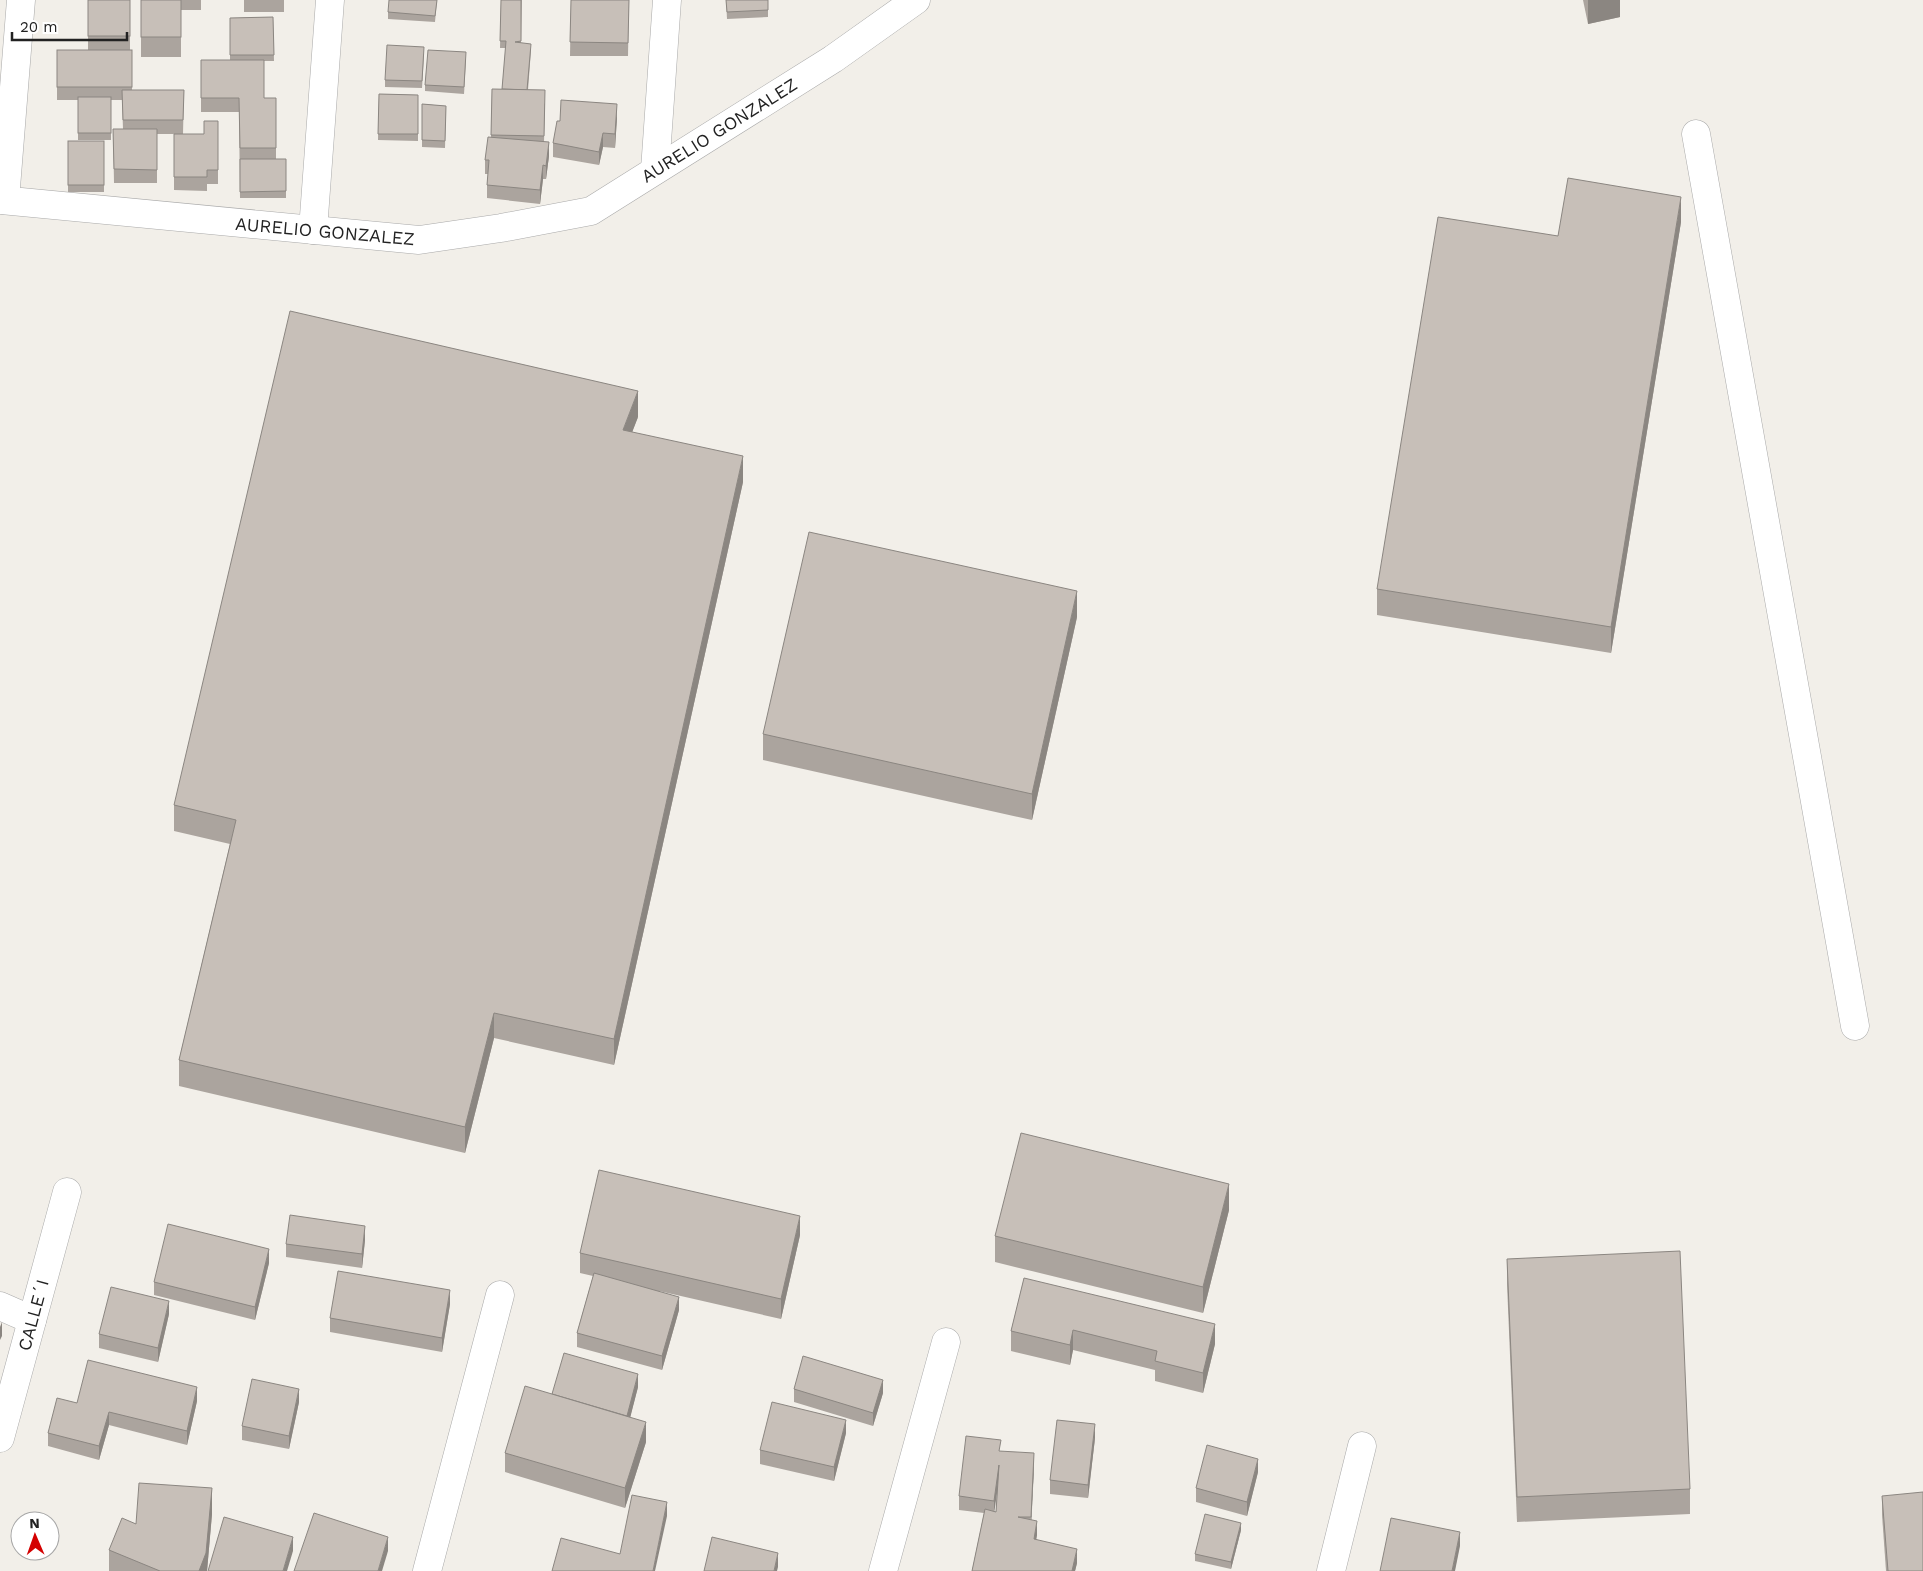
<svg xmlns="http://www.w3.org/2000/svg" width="1923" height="1571" viewBox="0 0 1923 1571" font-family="'Work Sans',sans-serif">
  <rect width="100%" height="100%" fill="#f2efe9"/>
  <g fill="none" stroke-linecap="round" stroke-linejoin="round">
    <defs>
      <g id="minor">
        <path d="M1696,134L1855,1026"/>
        <path d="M655,170L667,0"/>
        <path d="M0,200L419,240L501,228L591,211L833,59L916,0"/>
        <path d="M5,200L21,0"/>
        <path d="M313,230L330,0"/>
        <path d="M0,1306L32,1320"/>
        <path d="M0,1438L67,1192"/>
        <path d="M427,1571L500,1295"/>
        <path d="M883,1571L946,1342"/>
        <path d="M1331,1571L1362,1446"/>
      </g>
    </defs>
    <use href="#minor" stroke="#a9a9a9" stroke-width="29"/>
    <use href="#minor" stroke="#fff" stroke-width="28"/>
  </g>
  <g fill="#aba49e" fill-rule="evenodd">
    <rect x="88" y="0" width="42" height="50"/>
    <path d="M141,0H201V10H181V57H141Z"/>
    <rect x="244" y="0" width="40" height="12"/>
    <path d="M437,0L435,22L388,19V12Z"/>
    <path d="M501,0H522L521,43L531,50L528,90L545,104L544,142L549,156L546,179H543L540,204L487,198V185L488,174H485V160L491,137L492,89H502L506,48H500Z"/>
    <path d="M571,0H629L628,56H570Z"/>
    <path d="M726,0H768V17L727,19Z"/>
    <path d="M1583,0H1620V17L1588,24Z"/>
    <path d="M273,17L274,61H264V98H276V159H286V198H240L239,112H201V60H230V18Z"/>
    <path d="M57,50H132V90H184L183,134H157V183H114L113,129H123L122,100H111V140H78V100H57Z"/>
    <path d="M424,54L422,88L385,87V80Z"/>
    <path d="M466,59L464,94L425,91V85Z"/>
    <path d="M379,94L418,95V141L378,140Z"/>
    <path d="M422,104L446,106L445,148L422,147Z"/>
    <path d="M617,117L615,148L603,147L599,165L553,157V143Z"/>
    <path d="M218,121V184H207V191L174,190V134H204Z"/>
    <rect x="68" y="141" width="36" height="51"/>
    <path d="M1681,222L1611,653L1377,615V589L1558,236Z"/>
    <path d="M638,417L632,432L743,482L614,1065L494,1038L465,1153L179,1086V1060L230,844L174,831V805Z"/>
    <path d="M1077,617L1032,820L763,760V734Z"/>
    <path d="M1229,1210L1203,1313L995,1262V1236Z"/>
    <path d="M800,1235L781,1319L659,1291L679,1310L662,1370L577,1347V1333L593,1276L580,1273V1253Z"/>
    <path d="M365,1240L362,1268L286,1257V1244Z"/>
    <path d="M1507,1259L1690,1489V1514L1517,1522L1507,1284Z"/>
    <path d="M269,1263L255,1320L154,1295V1282Z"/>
    <path d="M1024,1278L1215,1344L1203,1393L1155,1381V1370L1073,1350L1070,1365L1011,1351V1331Z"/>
    <path d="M450,1304L442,1352L330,1332V1318Z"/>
    <path d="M169,1314L158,1362L99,1348V1334Z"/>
    <path d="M638,1387L630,1417L646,1442L625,1508L505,1472V1453L552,1394Z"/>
    <path d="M794,1389L883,1393L873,1426L794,1402Z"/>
    <path d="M197,1401L187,1445L109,1425L99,1460L48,1446V1433L77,1403Z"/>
    <path d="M299,1402L289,1449L242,1440V1426Z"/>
    <path d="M846,1433L834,1481L760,1464V1450Z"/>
    <path d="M1095,1438L1088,1498L1050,1494V1480Z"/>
    <path d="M1001,1451L1034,1467L1031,1520L1037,1535L1036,1539L1077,1563L1075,1571H972L984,1513L959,1510V1496ZM997,1488L996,1512L994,1511Z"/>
    <path d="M1258,1472L1247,1516L1196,1502V1488Z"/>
    <path d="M1882,1496L1923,1571H1886L1882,1515Z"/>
    <path d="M212,1514L207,1571H109V1550L136,1524Z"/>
    <path d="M1241,1530L1231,1569L1195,1561V1554Z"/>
  </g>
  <g fill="#8b8681">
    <path d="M1588,0H1620V17L1588,24Z"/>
    <path d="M617,104V117L615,148V134Z"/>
    <path d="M603,133V147L599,165V152Z"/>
    <path d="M549,142V156L546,179V166Z"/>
    <path d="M543,165V179L540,204V190Z"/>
    <path d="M1681,197V222L1611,653V627Z"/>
    <path d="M638,391V417L623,456V430Z"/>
    <path d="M743,456V482L614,1065V1039Z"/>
    <path d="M1077,591V617L1032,820V794Z"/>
    <path d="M494,1013V1038L465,1153V1127Z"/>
    <path d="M1229,1184V1210L1203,1313V1287Z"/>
    <path d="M800,1216V1235L781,1319V1299Z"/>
    <path d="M365,1226V1240L362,1268V1254Z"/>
    <path d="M269,1249V1263L255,1320V1307Z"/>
    <path d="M450,1290V1304L442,1352V1338Z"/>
    <path d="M679,1297V1310L662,1370V1356Z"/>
    <path d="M169,1301V1314L158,1362V1348Z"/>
    <path d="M2,1322V1336L0,1340V1327Z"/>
    <path d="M1215,1324V1344L1203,1393V1373Z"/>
    <path d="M1073,1330V1350L1070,1365V1345Z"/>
    <path d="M638,1374V1387L626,1434V1420Z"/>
    <path d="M883,1380V1393L873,1426V1413Z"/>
    <path d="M197,1387V1401L187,1445V1431Z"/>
    <path d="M299,1389V1402L289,1449V1436Z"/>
    <path d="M109,1412V1425L99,1460V1446Z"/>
    <path d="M846,1420V1433L834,1481V1467Z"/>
    <path d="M646,1422V1442L625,1508V1488Z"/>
    <path d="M1095,1424V1438L1088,1498V1485Z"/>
    <path d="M1034,1453V1467L1031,1530V1517Z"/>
    <path d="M1258,1459V1472L1247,1516V1502Z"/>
    <path d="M999,1465V1479L994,1514V1501Z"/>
    <path d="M212,1488V1514L207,1571H199Z"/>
    <path d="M667,1502V1516L655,1571H653Z"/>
    <path d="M1037,1521V1535L1034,1552V1539Z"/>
    <path d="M1241,1523V1530L1231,1569V1562Z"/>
    <path d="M1460,1532V1546L1455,1571H1452Z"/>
    <path d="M293,1537V1551L287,1571H283Z"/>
    <path d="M388,1537V1551L382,1571H378Z"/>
    <path d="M1077,1549V1563L1075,1571H1072Z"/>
    <path d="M778,1553V1567L777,1571H774Z"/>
  </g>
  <g fill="#c7bfb8" stroke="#8b8681">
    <rect x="88" y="0" width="42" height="36"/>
    <rect x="141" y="0" width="40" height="37"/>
    <path d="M389,0H437L435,16L388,12Z"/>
    <path d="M501,0H521V41L515,42L531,44L527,90L502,89L506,41H500Z"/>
    <path d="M571,0H629L628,43L570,42Z"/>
    <path d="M726,0H768V10L727,12Z"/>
    <path d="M273,17L274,55H230V18Z"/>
    <path d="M387,45L424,47L422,81L385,80Z"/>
    <rect x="57" y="50" width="75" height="37"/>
    <path d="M428,50L466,52L464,87L425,85Z"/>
    <path d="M201,60H264V98H276V148H240L239,98H201Z"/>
    <path d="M492,89L545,90L544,136L491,135Z"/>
    <path d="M122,90H184L183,120H123Z"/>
    <path d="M379,94L418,95V134H378Z"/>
    <rect x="78" y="97" width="33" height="36"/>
    <path d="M561,100L617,104L615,134L603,133L599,152L553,143L557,121H560Z"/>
    <path d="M422,104L446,106L445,141L422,140Z"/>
    <path d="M204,121H218V170H207V177H174V134H204Z"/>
    <path d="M113,129H157V170L114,169Z"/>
    <path d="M488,137L549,142L546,166L543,165L540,190L487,185L489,160H485Z"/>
    <rect x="68" y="141" width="36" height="44"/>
    <path d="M240,159H286V191L240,192Z"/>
    <path d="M1568,178L1681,197L1611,627L1377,589L1438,217L1558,236Z"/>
    <path d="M290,311L638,391L623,430L743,456L614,1039L494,1013L465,1127L179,1060L236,820L174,805Z"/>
    <path d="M809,532L1077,591L1032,794L763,734Z"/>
    <path d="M1021,1133L1229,1184L1203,1287L995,1236Z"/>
    <path d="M599,1170L800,1216L781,1299L580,1253Z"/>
    <path d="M290,1215L365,1226L362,1254L286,1244Z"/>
    <path d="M168,1224L269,1249L255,1307L154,1282Z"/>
    <path d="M1680,1251L1690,1489L1517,1497L1507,1259Z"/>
    <path d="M338,1271L450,1290L442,1338L330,1318Z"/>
    <path d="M594,1273L679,1297L662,1356L577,1333Z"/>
    <path d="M1024,1278L1215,1324L1203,1373L1155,1361L1157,1351L1073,1330L1070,1345L1011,1331Z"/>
    <path d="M111,1287L169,1301L158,1348L99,1334Z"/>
    <path d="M564,1353L638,1374L627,1416L552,1394Z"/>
    <path d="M803,1356L883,1380L873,1413L794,1389Z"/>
    <path d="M88,1360L197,1387L187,1431L109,1412L99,1446L48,1433L57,1398L77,1403Z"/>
    <path d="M252,1379L299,1389L289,1436L242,1426Z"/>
    <path d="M525,1386L646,1422L625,1488L505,1453Z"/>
    <path d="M772,1402L846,1420L834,1467L760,1450Z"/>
    <path d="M1057,1420L1095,1424L1088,1485L1050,1480Z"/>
    <path d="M966,1436L1001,1440L999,1451L1034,1453L1031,1517H1018L1037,1521L1034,1539L1077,1549L1072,1571H972L985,1509L996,1512L999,1465L994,1501L959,1496Z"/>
    <path d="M1207,1445L1258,1459L1247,1502L1196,1488Z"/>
    <path d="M139,1483L212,1488L206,1553L199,1571H160L109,1550L122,1518L136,1524Z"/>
    <path d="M1923,1492V1571H1888L1882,1496Z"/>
    <path d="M632,1495L667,1502L653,1571H552L561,1538L620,1554Z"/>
    <path d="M314,1513L388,1537L378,1571H294Z"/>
    <path d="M1205,1514L1241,1523L1231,1562L1195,1554Z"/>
    <path d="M224,1517L293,1537L283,1571H208Z"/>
    <path d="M1391,1518L1460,1532L1452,1571H1380Z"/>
    <path d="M712,1537L778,1553L774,1571H704Z"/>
  </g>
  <g text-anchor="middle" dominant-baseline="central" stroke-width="5" stroke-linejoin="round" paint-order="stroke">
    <g font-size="18" fill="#222" stroke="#fff">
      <text transform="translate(719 130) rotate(-32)">AURELIO GONZALEZ</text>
      <text transform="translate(325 231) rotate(5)">AURELIO GONZALEZ</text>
      <text transform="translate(33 1315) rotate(-75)">CALLE´I</text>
    </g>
  </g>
  <g transform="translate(35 1536) rotate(358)"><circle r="24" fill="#ffffff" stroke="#a7a7a7"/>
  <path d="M0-4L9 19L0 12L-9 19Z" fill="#d40000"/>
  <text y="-8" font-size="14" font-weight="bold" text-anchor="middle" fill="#222222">N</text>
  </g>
  <path d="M12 32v8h115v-8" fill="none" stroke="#222222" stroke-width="2.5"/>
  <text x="20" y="32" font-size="15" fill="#222222" stroke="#ffffff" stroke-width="4" paint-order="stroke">20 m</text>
</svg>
